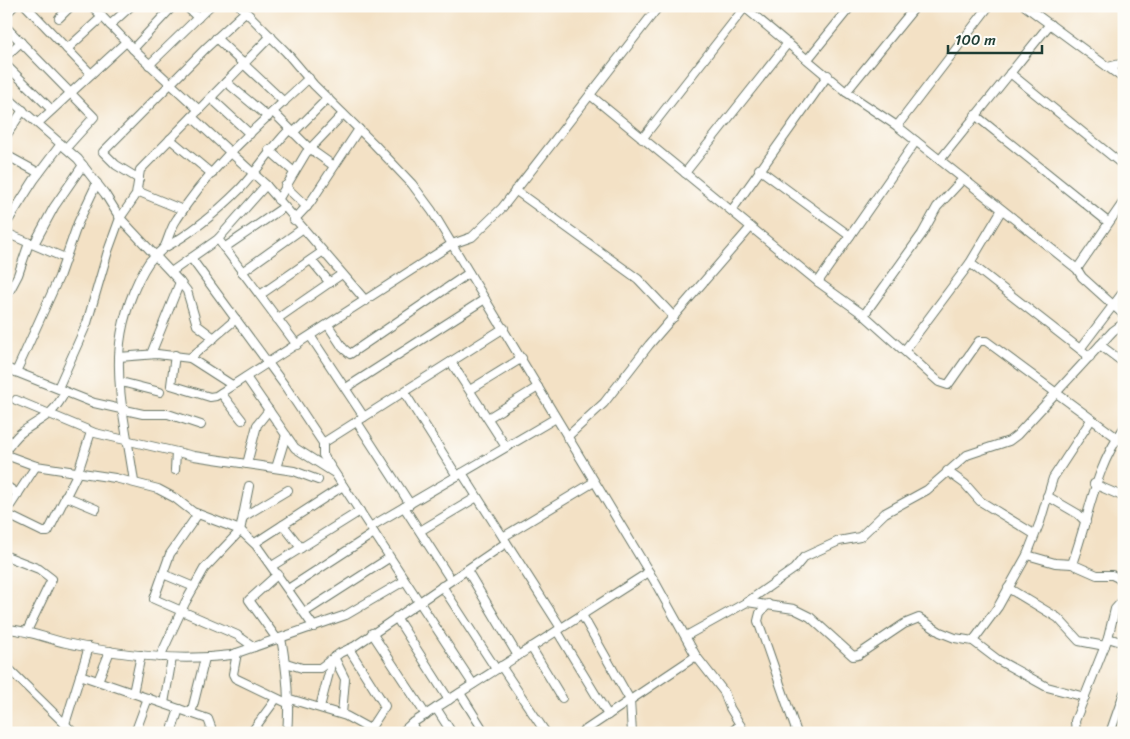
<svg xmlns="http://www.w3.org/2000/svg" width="1130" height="739" viewBox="0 0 1130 739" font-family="Sriracha,sans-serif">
  <rect width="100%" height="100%" fill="#fdfcf7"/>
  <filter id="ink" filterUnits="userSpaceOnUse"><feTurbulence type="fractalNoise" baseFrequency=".02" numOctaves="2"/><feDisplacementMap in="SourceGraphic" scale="10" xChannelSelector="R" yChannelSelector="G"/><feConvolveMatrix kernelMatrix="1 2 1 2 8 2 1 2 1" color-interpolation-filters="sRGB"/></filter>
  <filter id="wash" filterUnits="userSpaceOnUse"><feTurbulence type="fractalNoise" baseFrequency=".0096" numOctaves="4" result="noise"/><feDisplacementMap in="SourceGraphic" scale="20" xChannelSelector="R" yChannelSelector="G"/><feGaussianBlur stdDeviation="1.12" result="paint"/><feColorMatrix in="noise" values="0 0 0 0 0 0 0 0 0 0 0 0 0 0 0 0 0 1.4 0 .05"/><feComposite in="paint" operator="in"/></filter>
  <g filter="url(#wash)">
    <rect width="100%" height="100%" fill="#f3e1c5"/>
  </g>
  <g filter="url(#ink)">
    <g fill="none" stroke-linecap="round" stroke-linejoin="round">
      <defs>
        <g id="street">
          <path d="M26,6L91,74"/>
          <path d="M92,6L137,53L199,110"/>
          <path d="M186,6L198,18"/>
          <path d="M240,6L286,52L314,85L374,144L412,184L432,211L655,582L696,656L724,692L730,708L745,733"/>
          <path d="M743,6L846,92L897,126L1077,269L1082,277L1124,315"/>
          <path d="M1025,6L1124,79"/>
          <path d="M6,14L14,6"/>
          <path d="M59,18L71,6"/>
          <path d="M110,25L131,6"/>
          <path d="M6,27L94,117L66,148"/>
          <path d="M216,38L284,102"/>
          <path d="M67,49L102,17"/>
          <path d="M133,49L173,6"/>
          <path d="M6,56L21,42"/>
          <path d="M808,59L851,6"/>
          <path d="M6,65L52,110"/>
          <path d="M149,65L210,6"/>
          <path d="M1108,67L1124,63"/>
          <path d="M1010,73L1124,166"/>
          <path d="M226,82L268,117"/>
          <path d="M846,92L916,6"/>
          <path d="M590,95L818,282L864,315L939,382L948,385L979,341H986L1124,443"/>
          <path d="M6,96L78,159L105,194L120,218L180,282L187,291L197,325L214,338"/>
          <path d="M211,98L250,134"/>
          <path d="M273,112L310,149L334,166"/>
          <path d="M975,115L1108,222"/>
          <path d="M192,117L266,185L366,301"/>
          <path d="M38,123L126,42"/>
          <path d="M897,126L989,6"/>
          <path d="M293,133L328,98"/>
          <path d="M6,136L23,110"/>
          <path d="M170,139L212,174"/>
          <path d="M642,139L745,7"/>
          <path d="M269,150L294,172"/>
          <path d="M6,155L39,173"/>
          <path d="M940,160L1050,24"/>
          <path d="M759,169L850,236"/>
          <path d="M685,173L788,43"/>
          <path d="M139,179L116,165L103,152L206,48L245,12"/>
          <path d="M285,186L307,207"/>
          <path d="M515,190L638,279L674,317"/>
          <path d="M137,191L183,210"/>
          <path d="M278,200L306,153L343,114"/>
          <path d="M732,210L828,75"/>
          <path d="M294,220L310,203L359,129"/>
          <path d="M6,224L34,180L61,144"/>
          <path d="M6,233L65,258"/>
          <path d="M218,239L297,345"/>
          <path d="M34,244L54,207L83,165"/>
          <path d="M164,248C192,233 218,211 240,189C258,170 271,148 289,130"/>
          <path d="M224,248L284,207"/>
          <path d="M191,258L285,386L323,443"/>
          <path d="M311,260L330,283"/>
          <path d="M970,263L1090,357"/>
          <path d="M1077,269L1124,201"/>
          <path d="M171,272L218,239L266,185"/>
          <path d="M242,272L302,229"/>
          <path d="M818,282L916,141"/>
          <path d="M260,295L322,252"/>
          <path d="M6,298L18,275L29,243"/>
          <path d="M864,315L922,234L937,207L963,179"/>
          <path d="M277,319L342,274"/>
          <path d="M328,325L343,348L350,354L469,273"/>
          <path d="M311,337L364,417"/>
          <path d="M1100,345L1124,363"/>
          <path d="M1080,349L1124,291"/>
          <path d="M905,350L970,263L1001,211"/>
          <path d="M151,354L180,282"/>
          <path d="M175,355L171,385L210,397L216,396L452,244L472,237L502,208L659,6"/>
          <path d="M119,357L157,354L190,358L232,385"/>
          <path d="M190,358L236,319"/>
          <path d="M451,362L506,447"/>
          <path d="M6,368L94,403L143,414H168L201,425"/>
          <path d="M16,372L59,277L78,223L97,183"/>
          <path d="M246,377L295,448L333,472"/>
          <path d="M121,382L160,392"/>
          <path d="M58,388L87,323L108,251L120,218L136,195L140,170L271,36"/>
          <path d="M346,388L485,299"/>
          <path d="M470,390L522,358"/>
          <path d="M404,392L457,476"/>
          <path d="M221,393L242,420"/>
          <path d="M16,400L95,433L194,456L294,471L318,480"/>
          <path d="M488,418L538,387"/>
          <path d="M357,422L410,504"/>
          <path d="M567,437L604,403L649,345L751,227"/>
          <path d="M6,450C11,444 16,436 22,432C43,417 53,416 65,392"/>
          <path d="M6,455L36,466L115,478L158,489L175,498L193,512L240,530L256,545L314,627"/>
          <path d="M247,464L257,425L269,410"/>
          <path d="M276,468L286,435"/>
          <path d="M175,470L176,452"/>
          <path d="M947,471L965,484L980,501L1034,534"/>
          <path d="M462,473L561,628"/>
          <path d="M134,482C128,437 115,389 120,343C123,317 134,284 149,262C154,256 161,252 165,246C169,237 171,227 177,219C211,164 263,122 309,78"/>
          <path d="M1094,484L1124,497"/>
          <path d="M6,486L18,494"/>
          <path d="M65,496L96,509"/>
          <path d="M1047,496L1078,514L1086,522"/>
          <path d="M404,507L451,580"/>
          <path d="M6,512L36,466"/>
          <path d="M6,514L43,532H48L78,472L91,432"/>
          <path d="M198,514L170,554L154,599L237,635L254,647"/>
          <path d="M243,517L288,490"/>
          <path d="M283,525L301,548"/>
          <path d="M370,527L556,418"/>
          <path d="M420,531L477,497"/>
          <path d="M503,537L594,482"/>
          <path d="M255,543L343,486"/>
          <path d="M1027,555L1055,563L1072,564L1097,575H1112L1118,578L1124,585"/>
          <path d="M6,556L39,569L52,579L27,631"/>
          <path d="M1072,564C1090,515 1093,472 1124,428"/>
          <path d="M272,566L360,511"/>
          <path d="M467,570L518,656"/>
          <path d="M163,574L194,587"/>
          <path d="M442,586L496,669"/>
          <path d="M1008,588L1058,618L1079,641L1105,646"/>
          <path d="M288,589L374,533"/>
          <path d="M747,602L794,609L810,617L853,656L858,655L904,624L919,618L940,632L955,638L973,641L998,660L1047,687L1085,697"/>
          <path d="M768,604L760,613L758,621L797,733"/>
          <path d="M305,612L389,558"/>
          <path d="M582,615L630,700L632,733"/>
          <path d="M396,617L449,700"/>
          <path d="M6,629C28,630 45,638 66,643C120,655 176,662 231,655L346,615L404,581"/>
          <path d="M557,631L608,715"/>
          <path d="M372,633L426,715"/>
          <path d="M686,636L747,602L794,569L804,557L839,541L860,537L885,513L927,490L967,455L1009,441L1017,435L1113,331L1124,323"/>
          <path d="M281,638C287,670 290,700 287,733"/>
          <path d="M1108,638L1124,643"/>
          <path d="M277,639L249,600L278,574"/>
          <path d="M973,641L998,607L1027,555L1040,522L1053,478L1091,420"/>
          <path d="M531,647L562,698"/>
          <path d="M349,649L385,706L370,729"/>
          <path d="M237,653L233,674L235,678L289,704"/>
          <path d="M160,657L185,603L204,569L240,531L249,486"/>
          <path d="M334,657L345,679L342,714"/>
          <path d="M286,663L302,668H320L340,653L355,646L506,543"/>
          <path d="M6,666L74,733"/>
          <path d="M501,666L546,733"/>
          <path d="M80,675L208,719L211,727L209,733"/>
          <path d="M98,681L110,651"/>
          <path d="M473,684L323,455V443L504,328"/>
          <path d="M133,693L141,655"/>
          <path d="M460,693L485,733"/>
          <path d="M290,699L346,716L377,733"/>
          <path d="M164,703L172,658"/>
          <path d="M320,707L330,669V660"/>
          <path d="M436,708L452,733"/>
          <path d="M191,714L205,658"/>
          <path d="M65,724L89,647"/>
          <path d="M411,724L417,733"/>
          <path d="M135,733L148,698"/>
          <path d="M171,733L179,709"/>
          <path d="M251,733L276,699"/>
          <path d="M401,733L411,724L649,572"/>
          <path d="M581,733L696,656"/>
          <path d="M730,733L740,725"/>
          <path d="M1076,733L1075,721L1108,638L1115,609L1124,599"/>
          <path d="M1110,733L1124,693"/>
        </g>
      </defs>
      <use href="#street" stroke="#697667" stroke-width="10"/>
      <use href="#street" stroke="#fff" stroke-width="8"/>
    </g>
  </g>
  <rect width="1130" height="739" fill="none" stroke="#fdfcf7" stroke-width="25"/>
  <path d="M948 45v8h94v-8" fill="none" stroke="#1f3d34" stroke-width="2.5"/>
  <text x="955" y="45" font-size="15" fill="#1f3d34" stroke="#fdfcf7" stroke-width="4" paint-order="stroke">100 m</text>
</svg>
